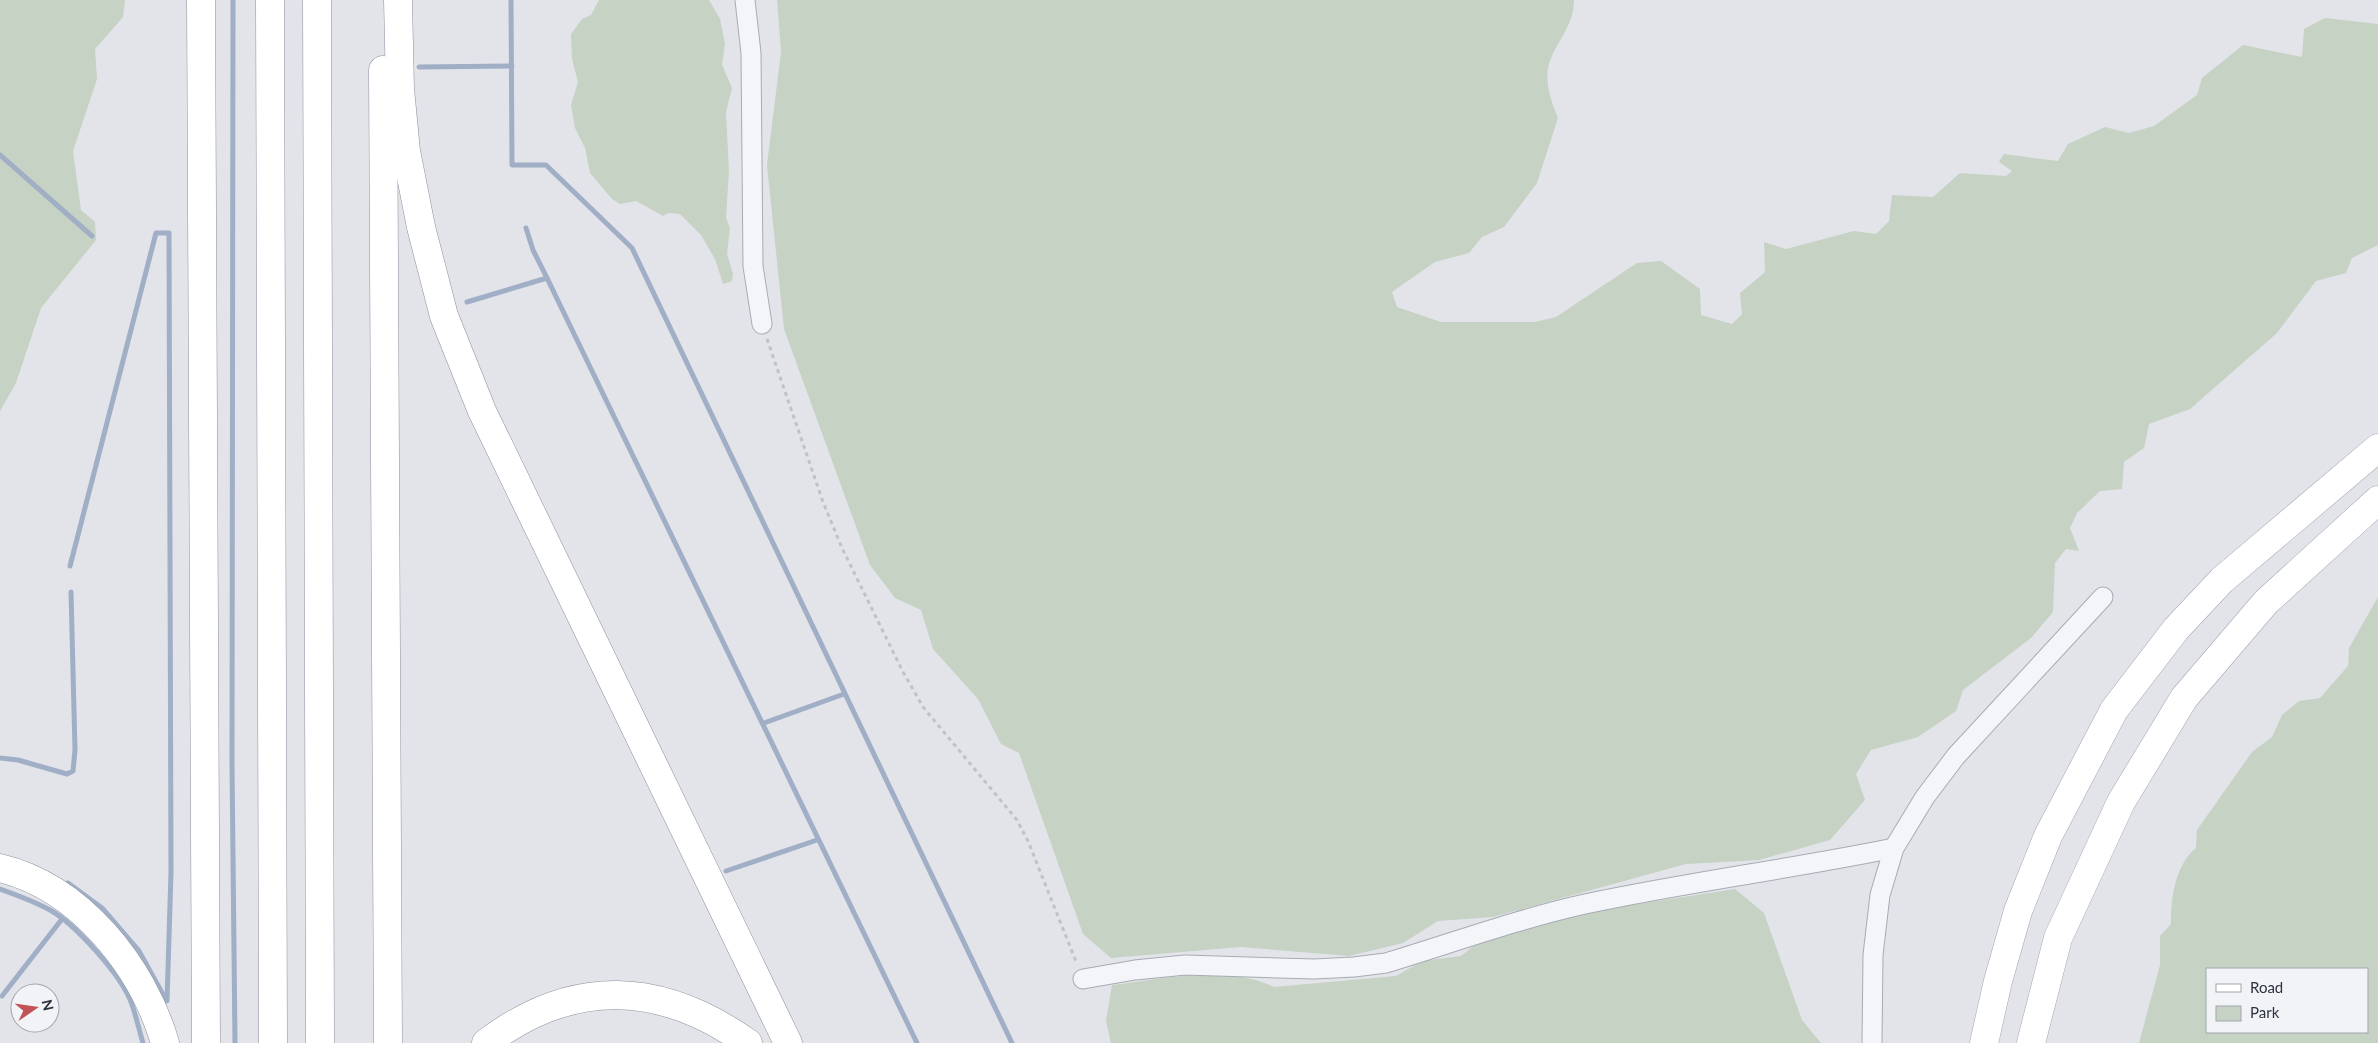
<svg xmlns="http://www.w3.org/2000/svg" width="2378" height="1043" viewBox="0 0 2378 1043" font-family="Lato,sans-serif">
  <rect width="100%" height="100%" fill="#e2e4e9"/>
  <g fill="#c6d2c4" fill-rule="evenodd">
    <path d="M0,0H125L123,17L95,49L97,79L73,151L81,210L95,222L96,240L41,308L16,383L0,411Z"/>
    <path d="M599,0H709L720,19L725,44L722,65L732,88L726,112L729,171L726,218L730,228L727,254L733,274L732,281L723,284L715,259L701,235L680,214L668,213L663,216L636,201L620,204L612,199L590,173L585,148L575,128L571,105L578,82L572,59L571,34L582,19L591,15Z"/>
    <path d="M777,0H1574C1574,25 1558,39 1550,61C1543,79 1551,102 1558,118L1537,183L1504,227L1482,237L1469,253L1435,262L1392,292L1397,307L1441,322H1535L1556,317L1637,263L1661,261L1700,289L1701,315L1732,324L1742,314L1740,293L1765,272L1764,242L1786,249L1854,231L1876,234L1889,221L1892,195L1933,197L1960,173L2006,176L2012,171L1999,162L2004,154L2058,161L2068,144L2105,127L2129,133L2154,126L2197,95L2202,78L2243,45L2302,57L2304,29L2325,18L2378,24V245L2352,258L2346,273L2316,281L2277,333L2190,409L2149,424L2144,448L2124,462L2122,489L2100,491L2077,513L2070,528L2079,551L2066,549L2055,563L2053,612L2031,638L1963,690L1956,711L1918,737L1871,750L1856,774L1865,800L1830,840L1759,860L1686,864L1493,917L1438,921L1403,943L1349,956L1241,947L1111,958L1083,934L1019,753L1001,744L978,699L933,649L921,610L895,598L870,565L784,329L767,165L781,52Z"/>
    <path d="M2378,597V1043H2139L2160,965V936L2171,924C2171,898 2175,865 2196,848L2197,830L2252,752L2272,737L2282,715L2299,701L2320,698L2348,666L2349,648ZM2207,969H2367V1032H2207Z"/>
    <path d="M1735,889L1764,913L1802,1020L1821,1043H1111L1106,1021L1112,985C1161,979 1228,964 1274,987L1396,976L1422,961L1461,956L1477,943L1593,911Z"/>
  </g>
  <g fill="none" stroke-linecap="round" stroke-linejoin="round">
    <g stroke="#a0aec6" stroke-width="5">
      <path d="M233,0L232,763L235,1043"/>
      <path d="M511,0L512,165H546L632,248L1012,1043"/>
      <path d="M419,67L512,66"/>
      <path d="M0,155L92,236"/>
      <path d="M547,278L917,1043"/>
      <path d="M467,302L547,278L533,250L526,228"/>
      <path d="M70,566L156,233H169L171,872L167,1001"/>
      <path d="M764,723L844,694"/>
      <path d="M0,758L18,760L67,774L73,771L75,750L71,592"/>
      <path d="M726,871L817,840"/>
      <path d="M68,883L102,908L139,951L166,1000"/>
      <path d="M0,889C17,895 34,901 50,910C75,924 121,975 131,1002C136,1015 139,1030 143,1043"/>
      <path d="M2,996L62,919"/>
    </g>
    <defs>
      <g id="street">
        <path d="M745,0L751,53L753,266L762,324"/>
        <path d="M1083,979L1135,970L1185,965L1314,969L1354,967L1386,963C1452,943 1518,919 1585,904C1688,882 1791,869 1894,848"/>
        <path d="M1872,1043L1873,955L1880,895L1894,848L1925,797L1956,756L2103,597"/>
      </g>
      <g id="primary">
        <path d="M1984,1043L1998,981L2018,911L2048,836L2114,710L2176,629L2222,580L2378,448"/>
        <path d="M2031,1043L2058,938L2121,802L2184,698L2266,602L2378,500"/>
      </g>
      <g id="highway">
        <path d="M201,0L206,1043"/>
        <path d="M270,0L273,1043"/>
        <path d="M317,0L320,1043"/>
        <path d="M398,0L400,89L406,151L421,227L444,316L482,411L788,1043"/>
        <path d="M383,70L388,1043"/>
        <path d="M0,868C80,887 143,967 165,1043"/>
        <path d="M486,1043C573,977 661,981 748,1043"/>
      </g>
    </defs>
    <use href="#street" stroke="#a7abb3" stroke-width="21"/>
    <use href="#primary" stroke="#a2a7b4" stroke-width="29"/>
    <use href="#highway" stroke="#8a909e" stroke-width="29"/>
    <path stroke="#c0c2c8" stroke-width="3" stroke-dasharray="4 4" stroke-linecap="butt" d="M767,339L823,502L842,548L902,670L923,707L1017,820L1028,841L1077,964"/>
    <use href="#street" stroke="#f4f5f8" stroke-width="19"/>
    <use href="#primary" stroke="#fff" stroke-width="28"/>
    <use href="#highway" stroke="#fff" stroke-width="28"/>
  </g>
  <rect x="2206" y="968" width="162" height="65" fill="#f1f3f7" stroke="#a2a5ad"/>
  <rect x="2216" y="984" width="25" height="8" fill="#ffffff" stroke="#a2a5ad"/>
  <text x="2250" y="993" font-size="15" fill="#2b313f">Road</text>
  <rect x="2216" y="1006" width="25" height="15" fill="#c6d2c4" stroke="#a2a5ad"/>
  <text x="2250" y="1018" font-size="15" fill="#2b313f">Park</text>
  <g transform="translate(35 1008) rotate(77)"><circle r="24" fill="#f1f3f7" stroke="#a2a5ad"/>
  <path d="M0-4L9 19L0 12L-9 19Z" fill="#c35257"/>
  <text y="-8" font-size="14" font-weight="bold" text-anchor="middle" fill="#2b313f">N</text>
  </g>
</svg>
